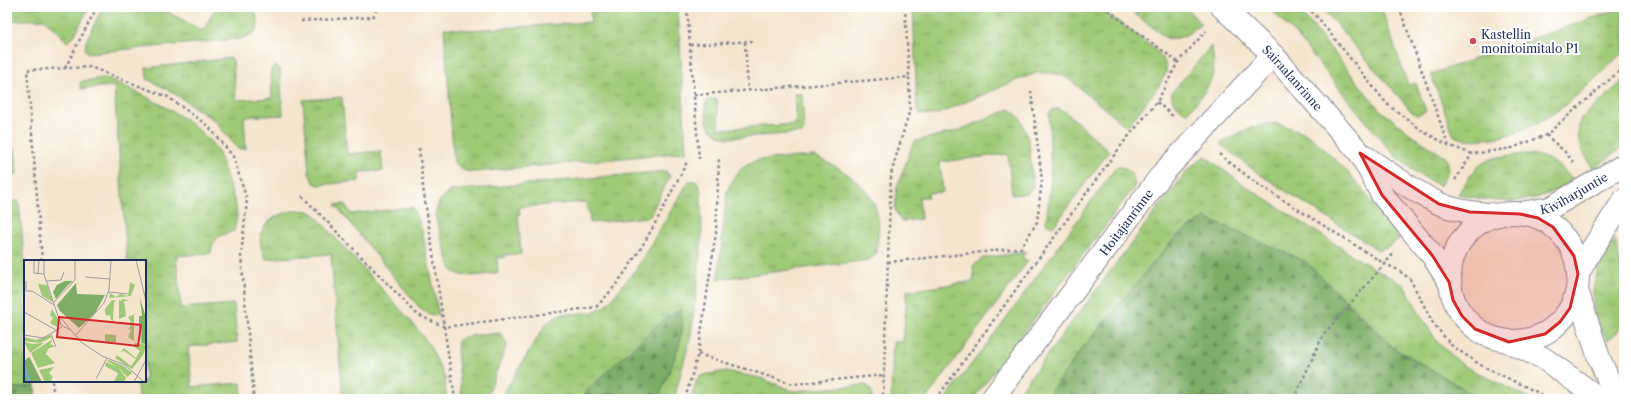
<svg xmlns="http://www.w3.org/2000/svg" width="1631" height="406" viewBox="0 0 1631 406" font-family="'Libre Caslon Text',serif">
  <defs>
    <pattern id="grass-tufts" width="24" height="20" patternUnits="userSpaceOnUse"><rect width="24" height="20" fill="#9ec976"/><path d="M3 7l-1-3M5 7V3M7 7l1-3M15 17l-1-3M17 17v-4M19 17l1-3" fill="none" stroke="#80a464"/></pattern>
    <pattern id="forest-firs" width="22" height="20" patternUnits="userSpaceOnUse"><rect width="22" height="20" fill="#7ead67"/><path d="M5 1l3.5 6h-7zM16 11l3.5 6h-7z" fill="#668d58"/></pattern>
  </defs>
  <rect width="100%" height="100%" fill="#fff"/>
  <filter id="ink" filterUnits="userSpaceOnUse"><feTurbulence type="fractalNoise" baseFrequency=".025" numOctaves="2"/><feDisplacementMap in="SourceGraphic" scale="8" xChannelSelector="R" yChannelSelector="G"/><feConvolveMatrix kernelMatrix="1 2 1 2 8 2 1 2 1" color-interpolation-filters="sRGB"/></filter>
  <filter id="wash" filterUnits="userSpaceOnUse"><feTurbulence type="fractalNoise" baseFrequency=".012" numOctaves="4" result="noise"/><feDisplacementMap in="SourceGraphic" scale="16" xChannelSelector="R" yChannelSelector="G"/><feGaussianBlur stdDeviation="0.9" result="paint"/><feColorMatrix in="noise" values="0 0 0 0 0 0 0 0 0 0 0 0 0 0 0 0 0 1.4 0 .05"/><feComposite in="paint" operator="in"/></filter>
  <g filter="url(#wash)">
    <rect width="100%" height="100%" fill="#f4e5cd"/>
    <g fill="url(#grass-tufts)" stroke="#5c7c6a">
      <path d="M7,7H89L74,36L67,42L44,19L7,21Z"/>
      <path d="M103,7H158L203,31L216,7H253C262,28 260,33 238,39L88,53L85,50L86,41Z"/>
      <path d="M590,7H678L686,152L475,172C466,172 461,171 454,163L444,28L471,30L591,22Z"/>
      <path d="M913,7H1099L1156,50L1164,61L1166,67V73L1159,86L1127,127L1070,80L1062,75L1051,73H1037L1022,78L940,113L933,115L920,114L917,108Z"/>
      <path d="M1126,7H1186L1201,24C1190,33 1180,41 1166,38Z"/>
      <path d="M1268,7H1294L1311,24L1378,108L1412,135L1445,157C1452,168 1446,175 1440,186L1420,175L1396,157L1363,118L1298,37Z"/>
      <path d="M1321,7H1381L1408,85L1416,83L1426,111L1417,115L1412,112Z"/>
      <path d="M1624,7V51C1585,88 1548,130 1493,138C1480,140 1466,141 1454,136L1431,74Z"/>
      <path d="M1211,46C1220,78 1206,90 1187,114C1180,108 1170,103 1172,92Z"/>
      <path d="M231,58L233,61L236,100L272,98L271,69L275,65L280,69L283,115L244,117L246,149H238L215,121L169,90L147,79L146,68Z"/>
      <path d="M103,78L110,79C144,96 201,120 219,154L236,206L237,217L234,231C220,236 213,236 211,253L176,256L181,308L234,304L237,342L188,347L192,387L241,383L242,399H138L137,381H145V261H127L114,86L81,89L80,83L83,81Z"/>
      <path d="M1624,80V146L1593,169C1584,153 1573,138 1581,119Z"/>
      <path d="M794,94H802L804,129L802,133L727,138C706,131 707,124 705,104L708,100L717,99L719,129L796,124Z"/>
      <path d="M342,97L347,154L381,151L383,171L359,172V181L318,185L313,182L309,173L303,100Z"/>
      <path d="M1010,109L1021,119L1029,142L1033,187L1028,193L1012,195L1008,154L940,162L943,192L928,193V197H919L921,219L901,221L895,210L897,187L913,143L916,141L957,131Z"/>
      <path d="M1054,109H1059L1067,113L1109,151L1053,227L1046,223L1051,179L1049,113Z"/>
      <path d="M1275,123L1303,132L1313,139L1341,165L1360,186L1399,239L1389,246L1378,250L1259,174L1220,144C1239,132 1253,125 1275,123Z"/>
      <path d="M7,148H15L17,174L7,175Z"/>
      <path d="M1526,154C1551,156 1556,164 1574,180C1565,184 1556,191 1547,194C1517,206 1487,201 1458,194C1465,184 1473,169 1483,163C1495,155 1513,156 1526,154Z"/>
      <path d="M814,156C841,168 873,186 878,217C880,229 877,243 876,254L869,260L718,279L727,191L735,175L748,163L759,160Z"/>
      <path d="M1205,156L1239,182L1363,262L1404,285L1421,316L1438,343L1464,366L1531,399H1481L1394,348L1305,261L1086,344L1045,399H1014L1161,204L1188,170Z"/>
      <path d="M1117,166C1130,168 1133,174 1135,186L973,399H945L1005,320Z"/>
      <path d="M666,171L670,176L649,217L590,223L589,210H587L586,202L519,207L520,214H518L521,254L504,255V258H497L498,273C483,274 461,281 450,268L435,215L439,202L449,191Z"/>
      <path d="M689,181H695L699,184L701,192L702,233L698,278L691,335L674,399H500L546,324L560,314L590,313L606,306L636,269Z"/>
      <path d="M19,201L25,266V381H35V386L7,389V202Z"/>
      <path d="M345,204L351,214L412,207L416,212L422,231L439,316L428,314L419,307L335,205Z"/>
      <path d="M298,210L308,211L314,214L411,321L430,346L445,378L446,399H343L331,254L266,259C250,230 270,214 298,210Z"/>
      <path d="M1615,239C1620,257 1629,311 1621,327C1619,332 1612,336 1608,340C1582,309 1593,267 1615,239Z"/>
      <path d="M1026,252L1022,257L1028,261L926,399H891L893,342H903L907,291L974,281L973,266L983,258Z"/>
      <path d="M500,333L507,344L486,399H462L457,351L458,340L468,336Z"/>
      <path d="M726,371L764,379L792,391L867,385L872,392V399H691L697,379L703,375Z"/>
    </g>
    <g fill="url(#forest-firs)" stroke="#4c6e62">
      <path d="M1205,218L1305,261L1394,348L1481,399H1045L1086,344L1176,236Z"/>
      <path d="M681,309C688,336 668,373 658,399H584V393L665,318Z"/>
      <path d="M35,386L36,399H7V389Z"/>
    </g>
  </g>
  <g filter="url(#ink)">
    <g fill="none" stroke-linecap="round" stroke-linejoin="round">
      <defs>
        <g id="minor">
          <path id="s1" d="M1222,7L1273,55L1360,153L1382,195L1432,255L1449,282"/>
          <path d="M1363,155C1387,172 1412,190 1438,203C1457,212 1479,213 1499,215"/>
          <path id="s2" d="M1521,213L1550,208L1624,165"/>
          <circle cx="1514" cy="277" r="64"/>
          <path d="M1578,274L1590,252L1624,200"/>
          <path d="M1577,290L1599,358L1617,399"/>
          <path d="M1509,342L1543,358L1600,399"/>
          <path id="s3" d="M992,399L1163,173L1273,55"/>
        </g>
      </defs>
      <use href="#minor" stroke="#888a96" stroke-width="24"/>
      <g stroke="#888a96" stroke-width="2.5" stroke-dasharray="3 3" stroke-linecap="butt">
        <path d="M687,7L699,159"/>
        <path d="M905,7L909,77"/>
        <path d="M1103,7L1178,62"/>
        <path d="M1307,7L1318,18L1387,104L1424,132L1448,145L1472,154L1512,148L1546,135L1624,67"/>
        <path d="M1399,7L1448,144"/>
        <path d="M301,21L373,17L378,7"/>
        <path d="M745,42L748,90"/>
        <path d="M690,45L754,41"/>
        <path d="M65,68L97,7"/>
        <path d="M694,95L909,77L910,109L891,174L883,399"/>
        <path d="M1157,102L1175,118"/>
        <path d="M1546,135L1566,153L1574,163"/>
        <path d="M419,148L423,187L455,399"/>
        <path d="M1219,154L1256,183L1385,264L1398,270L1410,279L1433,323L1451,345L1482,366L1543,395"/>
        <path d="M1455,180L1472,154"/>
        <path d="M302,196L418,315L445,327L596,307C636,267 662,210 688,160"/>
        <path d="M42,261L27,70L90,67L168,97L208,126L233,156L247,200L241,256L254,399"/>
        <path d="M888,262L1021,248L1037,222L1042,180L1031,91"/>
        <path d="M698,354L793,384L884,375"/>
        <path d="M52,381L54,399"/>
        <path d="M685,399L698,354L716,233L719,157"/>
        <path d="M936,399L1123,143L1157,102L1178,62L1206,31"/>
        <path d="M1294,399L1323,335L1394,253"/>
      </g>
      <use href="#minor" stroke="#fff" stroke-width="22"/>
    </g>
  </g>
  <path fill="#d62828" fill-opacity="0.2" stroke="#d62828" stroke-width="3" stroke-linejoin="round" d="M1360,153L1439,204L1470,212L1520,214L1538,218L1553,227L1574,256L1578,274L1570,308L1560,322L1545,334L1509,342L1475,329L1462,316L1453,300L1449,282L1432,255L1382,195Z"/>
  <circle fill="#d1495b" stroke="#fff" stroke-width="1.5" cx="1473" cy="41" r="4"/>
  <g text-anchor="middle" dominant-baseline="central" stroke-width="4" stroke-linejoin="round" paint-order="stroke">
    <g font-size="12" fill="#1b2f5e" stroke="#fff" text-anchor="start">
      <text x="1481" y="34">Kastellin<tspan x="1481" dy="14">monitoimitalo P1</tspan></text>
    </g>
    <g font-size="12" fill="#1b2f5e" stroke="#fff">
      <text stroke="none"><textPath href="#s1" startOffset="100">Sairaalanrinne</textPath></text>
      <text stroke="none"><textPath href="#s2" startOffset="57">Kiviharjuntie</textPath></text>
      <text stroke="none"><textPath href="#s3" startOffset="222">Hoitajanrinne</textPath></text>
    </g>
  </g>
  <g transform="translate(24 260)">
    <rect width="122" height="122" fill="#f4e5cd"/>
    <path d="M106,22L113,26L111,25L107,36L85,38L86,33L92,37L96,34L104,36ZM95,39L96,41L99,39L103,40L104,41H100L102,56L95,59ZM88,40L93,41L90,42L89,60L92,62L87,60L86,55L83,56L81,53V49ZM113,53L110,55V81L104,77L107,70L104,69L107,66L104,63L107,62L104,57ZM115,66H118V83L122,86L119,95L108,109L91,98L93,95L107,106L112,99L100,91L97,92L100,88L112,98L116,91L109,86L111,83L117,84ZM81,74L92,75V82L81,83ZM26,75L28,77L16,83L0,81V77L12,80ZM29,79L26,84L31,86L24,89L22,94L31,103L14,108L7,93ZM0,82L9,84L20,83L6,93ZM85,100L100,106L108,113L103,117L94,107L83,101ZM82,102L94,107L102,118L100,122H90L94,113L81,106ZM30,107L25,113L29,117L27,119L29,122H21L15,110Z" fill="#9ec976"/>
    <path d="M49,21L44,25L32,39L29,32L33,25L41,21ZM52,23L53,34L81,35L71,53L55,68L36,51L33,45ZM116,38L122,58V84L118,83V66H115V56H118ZM5,97L6,98L18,122H1L0,101Z" fill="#7ead67"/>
    <path d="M14,24L23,25L29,42L18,36ZM28,49L34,59L33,67L26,63L29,58L26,55Z" fill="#9ec976"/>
    <path fill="none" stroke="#6caadf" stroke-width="2" d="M0,107L6,122"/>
    <path fill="none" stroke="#9d9ca1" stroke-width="1" d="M10,0V13L20,14M20,0V14L37,65L46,70M112,0L122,41M14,14L15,0M61,17L86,19M2,21V31H8L30,45M23,21L37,20L40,12M84,32L104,34M30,42L51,20V0M0,52L32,70M35,56L57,82L78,96L101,105L120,122M27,74L32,87M0,75L19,78L38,67M51,76L80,43L85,30L87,0M72,119L83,98M110,122L122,100"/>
    <path fill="#d62828" fill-opacity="0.15" stroke="#d62828" stroke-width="2" d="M35,57L117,65L114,86L33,77Z"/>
    <rect width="122" height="122" fill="none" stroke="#1b2f5e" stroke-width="2"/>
  </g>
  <rect width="1631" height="406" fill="none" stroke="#fff" stroke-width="24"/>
</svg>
